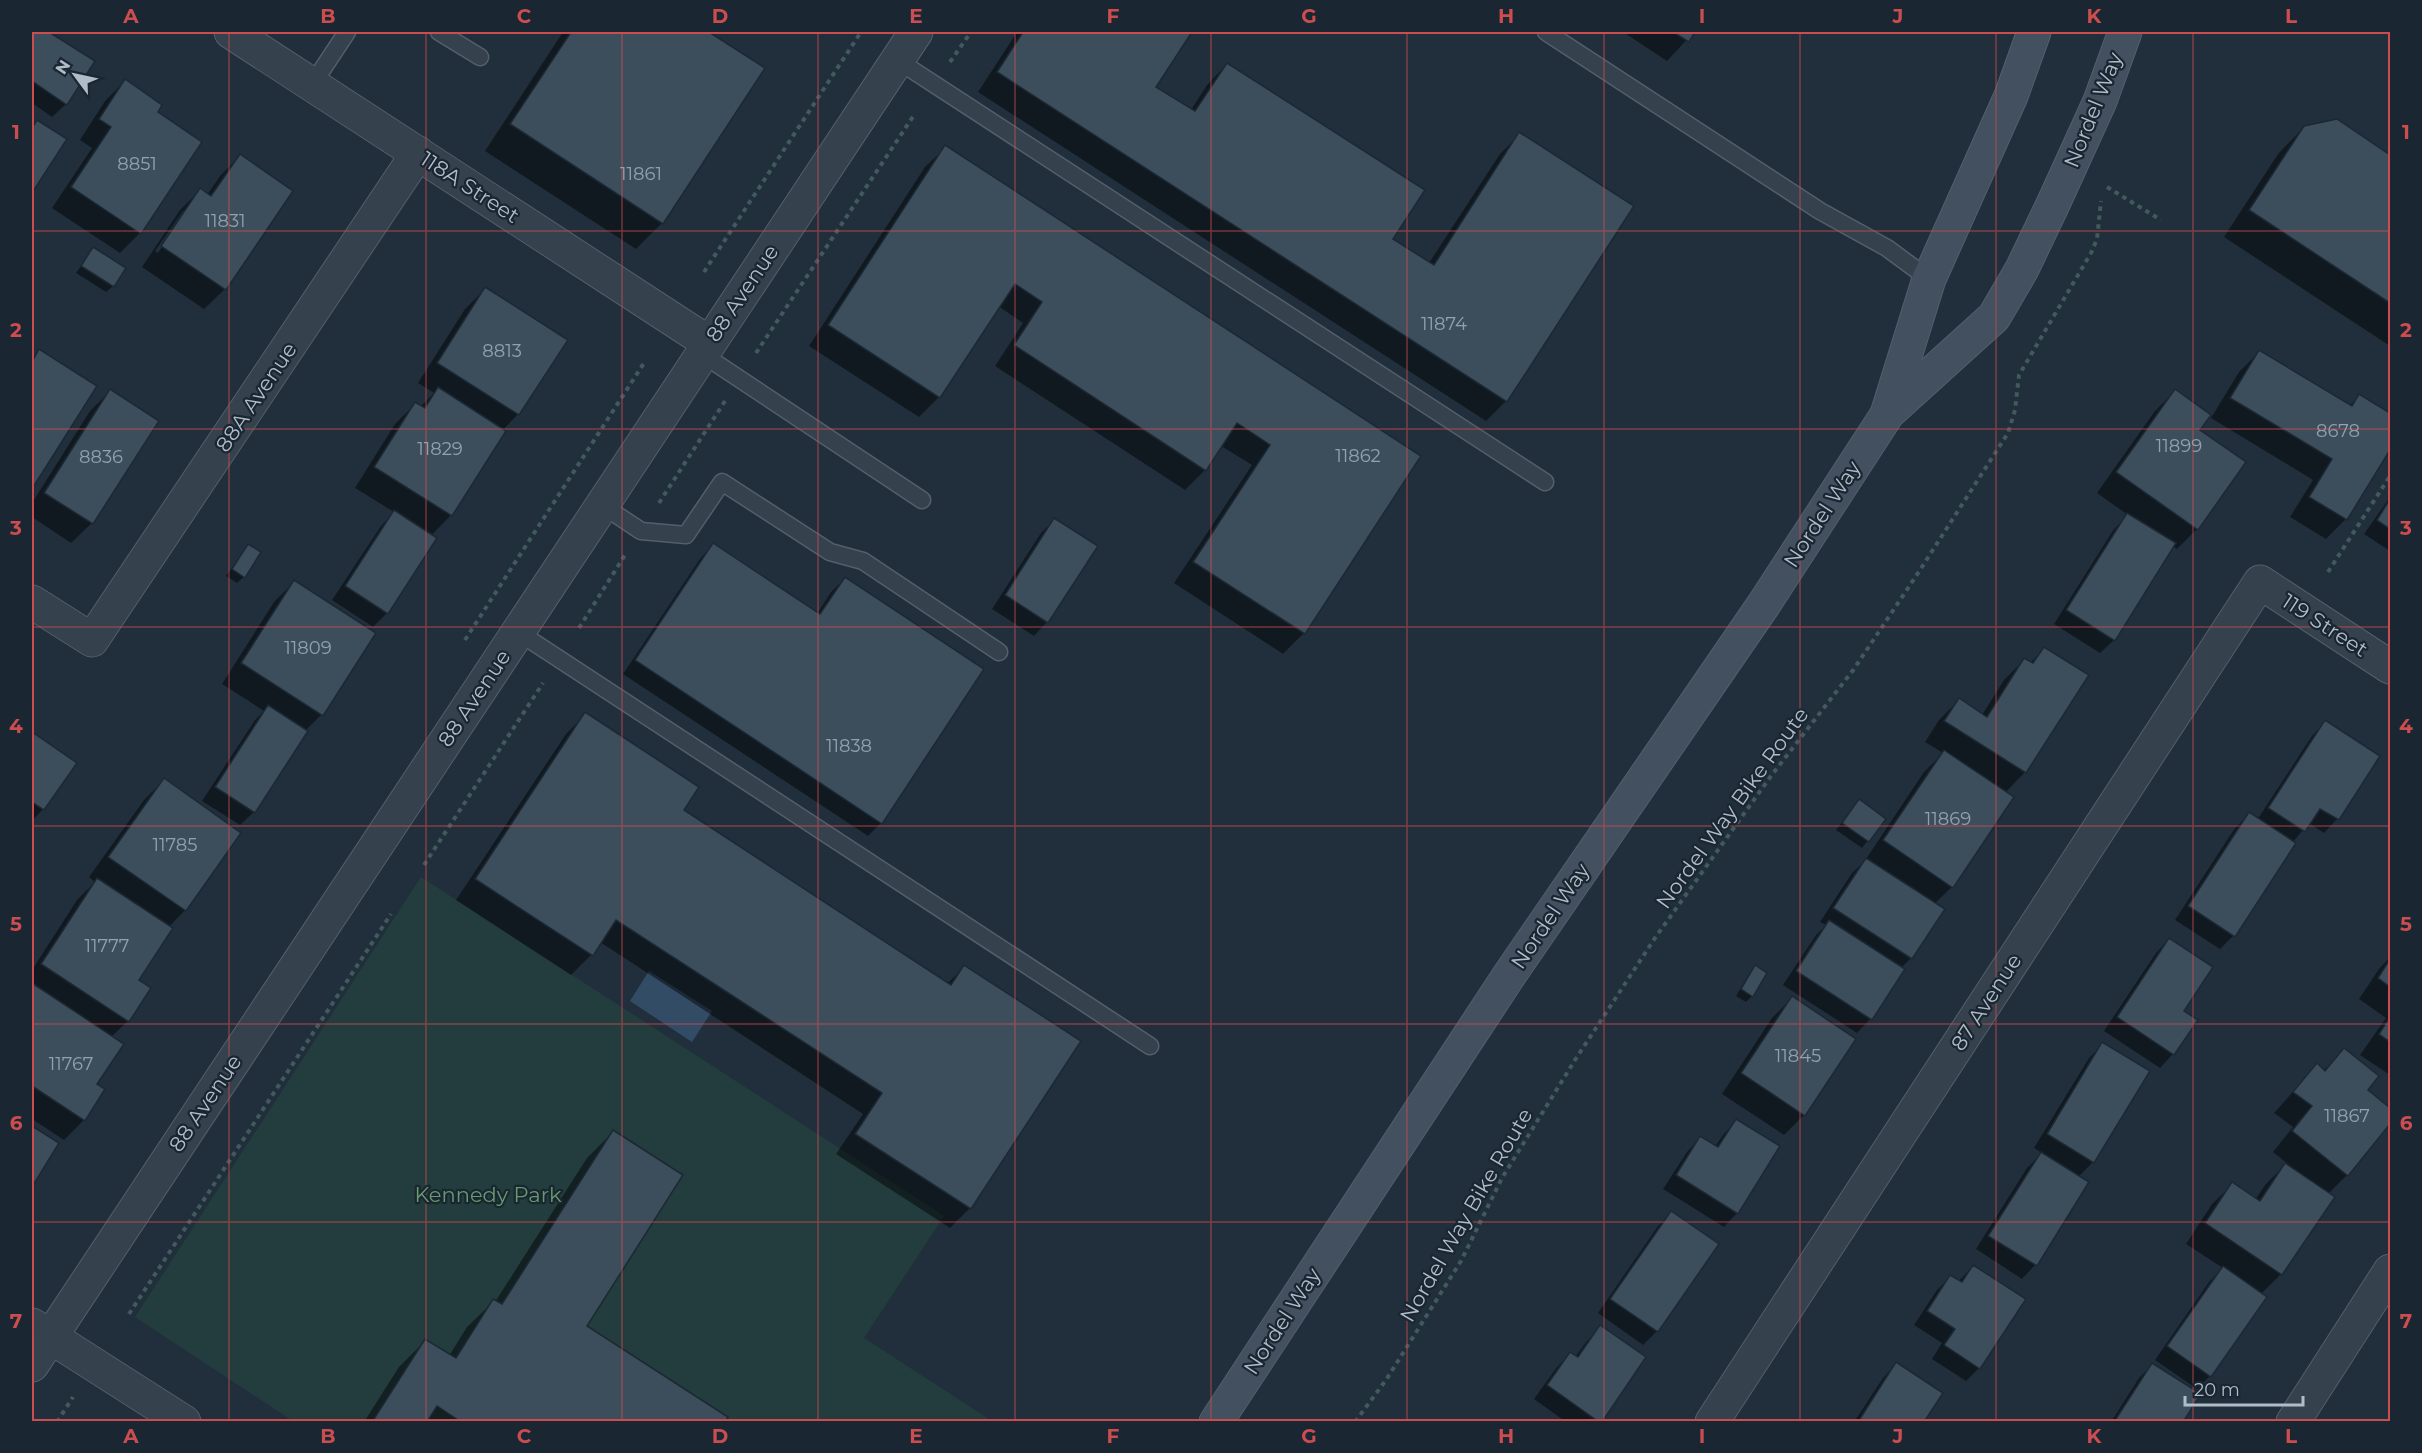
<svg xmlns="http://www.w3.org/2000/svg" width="2422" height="1453" viewBox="0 0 2422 1453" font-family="Montserrat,sans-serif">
  <rect width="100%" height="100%" fill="#212f3d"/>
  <path fill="#233d3e" d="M421,877L944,1216L864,1338L992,1421H293L135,1317Z"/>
  <path fill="#334c65" d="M649,971L712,1011L692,1042L630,1001Z"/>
  <g fill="#0007" fill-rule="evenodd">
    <path d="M32,32H46L93,62L66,104L52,117L32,103Z"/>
    <path d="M563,32H707L763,68L662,223L636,249L485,151Z"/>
    <path d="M1017,32H1190L1154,87L1191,110L1207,85L1227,64L1391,239L1429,263L1500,154L1520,134L1506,401L1486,421L978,92Z"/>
    <path d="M1623,32H1694L1667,61Z"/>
    <path d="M125,81L156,112L140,233L120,253L52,208L92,148L80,140L105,101Z"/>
    <path d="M37,121L65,139L32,191V127Z"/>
    <path d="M2337,121L2390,156V346L2224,237L2278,154L2304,127Z"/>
    <path d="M946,147L1419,456L1303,634L1283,654L1174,583L1252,465L1221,446L1205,470L1185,490L995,366L1023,323L998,306L939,397L919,417L809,346L925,167Z"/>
    <path d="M240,156L291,191L225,289L204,309L142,267L180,210L200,190L207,195L220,176ZM183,211H186L158,253L155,251Z"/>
    <path d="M93,249L113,286L106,292L76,273Z"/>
    <path d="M485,289L518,414L503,430L451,515L431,536L387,613L373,627L332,600L381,526L394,512L355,488L395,424L415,404L420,407L434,393L418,383L465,309Z"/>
    <path d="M40,351L95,387L32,487V359Z"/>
    <path d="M2259,352L2349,406L2360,396L2390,414V447L2346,519L2326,539L2290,517L2313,480L2211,418L2239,372Z"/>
    <path d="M110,391L92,523L71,543L32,517V503L90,411Z"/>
    <path d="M2175,391L2197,529L2177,549L2172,546L2114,640L2100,653L2054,624L2114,529L2128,515L2097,493L2155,411Z"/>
    <path d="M2390,497V551L2364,534Z"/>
    <path d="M1054,520L1047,622L1034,636L992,609L1041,533Z"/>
    <path d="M713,545L817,614L831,592L845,578L881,823L868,836L623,674L700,559Z"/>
    <path d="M248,546L244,577L237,583L226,576Z"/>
    <path d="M294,582L321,715L305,731L254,812L240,825L202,801L255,720L264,711L222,684L274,602Z"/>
    <path d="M2044,649L2025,772L2005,793L1952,887L1934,904L1943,909L1911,958L1901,968L1903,969L1870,1019L1857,1033L1783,985L1816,935L1826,925L1820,922L1852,873L1864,862L1924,772L1943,753L1925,742L1939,720L1959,700L1982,715L2004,680L2024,660L2030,663Z"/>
    <path d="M586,714L682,811L947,984L964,967L970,1208L950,1228L836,1154L863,1114L600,942L591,955L571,975L456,900L566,734Z"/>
    <path d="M2325,722L2378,757L2337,819L2324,833L2309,823L2292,843L2233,936L2220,949L2175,920L2235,828L2249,814L2257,820L2312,736Z"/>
    <path d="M32,734L75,763L43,809L32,821Z"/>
    <path d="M164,780L239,833L185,910L169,927L136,980L128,1021L111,1037L84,1120L64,1140L32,1119V970L77,900L95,882L89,877L144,800Z"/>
    <path d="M1859,801L1884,819L1862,848L1836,830Z"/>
    <path d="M2169,939L2173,1054L2160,1068L2104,1031L2156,953Z"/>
    <path d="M2390,957V1075L2360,1055L2386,1018L2359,999L2379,969Z"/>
    <path d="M1756,967L1752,996L1746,1002L1736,996L1749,974Z"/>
    <path d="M1792,998L1804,1115L1784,1135L1722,1094L1772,1018Z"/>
    <path d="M2103,1044L2093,1162L2078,1177L2087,1183L2035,1265L2022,1279L1976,1249L2027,1168L2042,1153L2034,1148L2089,1058Z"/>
    <path d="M2344,1050L2366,1090L2390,1110V1122L2347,1175L2328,1194L2281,1274L2261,1294L2210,1376L2197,1389L2155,1360L2209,1282L2223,1268L2186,1244L2212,1204L2233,1184L2255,1200L2265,1185L2285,1165L2291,1170L2293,1168L2273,1152L2293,1127L2274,1113L2317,1065L2323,1071Z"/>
    <path d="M1736,1121L1737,1213L1724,1227L1663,1189L1687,1152L1700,1138L1715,1147L1723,1135Z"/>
    <path d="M32,1128L57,1144L32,1185Z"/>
    <path d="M613,1132L585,1326L723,1422H364L399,1367L425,1341L449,1356L467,1327L494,1301L495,1302L587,1158Z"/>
    <path d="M1672,1213L1657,1331L1643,1345L1598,1313L1658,1226Z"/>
    <path d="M1973,1266L1979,1368L1966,1381L1932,1359L1942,1343L1914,1325L1937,1290L1950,1277L1958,1282Z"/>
    <path d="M1601,1327L1600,1422H1566L1534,1399L1557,1367L1570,1354L1575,1357L1587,1341Z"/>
    <path d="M1896,1364L1922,1422H1854L1883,1378Z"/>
    <path d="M2152,1365L2181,1422H2111L2139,1378Z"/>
  </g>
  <g fill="#3c4e5c" stroke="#1c2833" stroke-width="1.5">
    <path d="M32,32H49L95,61L67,105L32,81Z"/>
    <path d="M571,32H709L765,68L663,224L510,124Z"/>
    <path d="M1023,32H1192L1156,87L1195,111L1227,63L1425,190L1393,239L1434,265L1519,132L1634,206L1507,402L997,72Z"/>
    <path d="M1673,32H1695L1689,42Z"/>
    <path d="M125,79L162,105L158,112L202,142L141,234L71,187L111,127L99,119Z"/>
    <path d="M2337,119L2390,155V303L2249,210L2304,126Z"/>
    <path d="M37,120L67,139L32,193V128Z"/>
    <path d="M945,145L1421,456L1305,634L1193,562L1270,445L1237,423L1206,471L1014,345L1042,302L1015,284L940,398L828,325Z"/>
    <path d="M240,154L293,191L226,290L161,246L200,188L211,196Z"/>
    <path d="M93,247L126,268L114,287L81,266Z"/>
    <path d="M485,287L568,340L519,415L437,363Z"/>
    <path d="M39,349L97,386L32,489V362Z"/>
    <path d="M2259,350L2352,406L2359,394L2390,413V450L2347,520L2309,497L2332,459L2230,398Z"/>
    <path d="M438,387L506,431L452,516L374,467L415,402L425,408Z"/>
    <path d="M110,389L159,421L93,524L44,493Z"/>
    <path d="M2175,389L2211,415L2200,430L2246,462L2198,530L2116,472Z"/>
    <path d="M2390,499V529L2377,520Z"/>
    <path d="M394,510L437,538L388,614L345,586Z"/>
    <path d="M2127,513L2176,543L2115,641L2066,610Z"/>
    <path d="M1054,518L1098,546L1048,623L1005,595Z"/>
    <path d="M713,543L820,614L845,577L984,669L882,824L635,660Z"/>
    <path d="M248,544L261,552L245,578L232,569Z"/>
    <path d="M294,580L376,633L323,716L241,663Z"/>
    <path d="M2044,647L2089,675L2026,773L1944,721L1959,698L1987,717L2024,658L2033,663Z"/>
    <path d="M268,705L308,731L255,813L215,787Z"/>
    <path d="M585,712L699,787L684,810L951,985L964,965L1081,1041L971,1209L855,1134L882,1093L616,920L593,956L475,879Z"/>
    <path d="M2325,720L2380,756L2339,820L2320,809L2305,832L2268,808Z"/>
    <path d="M32,732L77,763L44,810L32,802Z"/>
    <path d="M1944,750L2014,797L1953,888L1883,840Z"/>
    <path d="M164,778L241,833L186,911L108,857Z"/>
    <path d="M1859,799L1886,819L1869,842L1842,823Z"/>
    <path d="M2249,812L2296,843L2235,937L2188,906Z"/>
    <path d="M1866,858L1945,909L1912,959L1833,908Z"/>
    <path d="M97,878L173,928L139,980L151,988L129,1022L41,964Z"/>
    <path d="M1829,920L1905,969L1872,1020L1796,971Z"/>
    <path d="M2169,938L2213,967L2184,1011L2198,1020L2174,1055L2117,1017Z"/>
    <path d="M2390,959V987L2378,978Z"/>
    <path d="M1755,965L1767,973L1753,997L1741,989Z"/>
    <path d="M32,983L124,1044L97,1084L105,1089L85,1121L32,1086Z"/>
    <path d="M1792,996L1856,1039L1805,1116L1741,1073Z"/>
    <path d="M2390,1017V1042L2379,1034Z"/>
    <path d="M2102,1042L2150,1071L2094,1163L2047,1134Z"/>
    <path d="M2344,1048L2379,1076L2368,1090L2390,1108V1124L2348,1176L2292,1131L2312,1106L2293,1092L2317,1063L2325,1071Z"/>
    <path d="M1736,1119L1780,1146L1738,1214L1676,1175L1700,1136L1718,1147Z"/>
    <path d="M32,1126L59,1143L32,1187Z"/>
    <path d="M613,1130L683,1175L587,1326L728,1417L725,1422H461L437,1406L427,1422H372L425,1339L456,1358L493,1299L502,1304Z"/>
    <path d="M2041,1152L2089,1182L2037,1266L1988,1236Z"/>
    <path d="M2285,1163L2335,1197L2282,1275L2205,1223L2232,1182L2260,1201Z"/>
    <path d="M1671,1211L1719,1244L1658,1332L1610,1299Z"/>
    <path d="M1973,1265L2026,1299L1980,1369L1944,1345L1955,1329L1927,1311L1950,1275L1962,1282Z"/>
    <path d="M2223,1266L2267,1297L2211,1377L2167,1346Z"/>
    <path d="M1600,1325L1646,1357L1602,1422H1599L1547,1385L1570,1352L1578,1357Z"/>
    <path d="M1896,1362L1943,1393L1924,1422H1858Z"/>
    <path d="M2152,1363L2201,1394L2183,1422H2114Z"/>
  </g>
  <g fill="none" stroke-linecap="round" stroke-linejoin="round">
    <defs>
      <g id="service">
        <path d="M439,32L480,57"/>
        <path d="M1546,32L1820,211L1887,248L1929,279"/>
        <path d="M897,60L1545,482"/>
        <path d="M312,85L347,32"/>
        <path d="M702,354L922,500"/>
        <path d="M602,505L641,531L686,535L722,482L830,552L863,561L999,652"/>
        <path d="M518,632L1150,1046"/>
      </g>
      <g id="minor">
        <path d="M231,32L709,343"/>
        <path d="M32,602L92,640L418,153"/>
        <path d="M32,1325L184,1422"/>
        <path d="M32,1365L916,32"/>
        <path d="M1712,1422L2260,582L2390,667"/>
        <path d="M2293,1422L2390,1271"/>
      </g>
      <g id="secondary">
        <path d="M1888,411L1929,279L2011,96L2034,32"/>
        <path d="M1216,1422L1508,977L1764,604L1888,413L1994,317L2022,269L2054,202L2100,101L2125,32"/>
      </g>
    </defs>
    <use href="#service" stroke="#535f6a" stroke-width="19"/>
    <use href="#minor" stroke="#535f6a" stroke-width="35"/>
    <use href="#secondary" stroke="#535f6a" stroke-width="35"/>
    <g stroke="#415a5b" stroke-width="4" stroke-dasharray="4.5 4.5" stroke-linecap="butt">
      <path d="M950,62L971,32"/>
      <path d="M2107,187L2161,220"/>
      <path d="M704,272L861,32"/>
      <path d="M756,353L914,115"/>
      <path d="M659,503L725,401"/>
      <path d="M2328,572L2390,476"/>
      <path d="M579,628L625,555"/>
      <path d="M465,640L644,363"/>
      <path d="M424,865L543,683"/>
      <path d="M129,1314L391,914"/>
      <path d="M57,1422L73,1397"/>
      <path d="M1355,1422L1386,1380L1461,1261L1502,1178L1575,1060L1655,938L1771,776L1854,669L1920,570L2008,433L2015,410L2019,375L2091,253L2097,239L2101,201"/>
    </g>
    <use href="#service" stroke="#35414d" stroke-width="16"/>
    <use href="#minor" stroke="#35414d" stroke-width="33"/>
    <use href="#secondary" stroke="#425060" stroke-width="33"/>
  </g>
  <path fill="none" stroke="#cc4d50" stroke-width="1.5" stroke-opacity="0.55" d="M229,32V1422M426,32V1422M622,32V1422M818,32V1422M1015,32V1422M1211,32V1422M1407,32V1422M1604,32V1422M1800,32V1422M1996,32V1422M2193,32V1422M32,231H2390M32,429H2390M32,627H2390M32,826H2390M32,1024H2390M32,1222H2390"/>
  <g text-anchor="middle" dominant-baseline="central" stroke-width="4.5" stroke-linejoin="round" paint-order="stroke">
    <g font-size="18" fill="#93a0ad">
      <text x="137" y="164">8851</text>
      <text x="641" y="174">11861</text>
      <text x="225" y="221">11831</text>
      <text x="1444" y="324">11874</text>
      <text x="502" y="351">8813</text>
      <text x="2338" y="431">8678</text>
      <text x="2179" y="446">11899</text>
      <text x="440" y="449">11829</text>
      <text x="1358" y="456">11862</text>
      <text x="101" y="457">8836</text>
      <text x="308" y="648">11809</text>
      <text x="849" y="746">11838</text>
      <text x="1948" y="819">11869</text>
      <text x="175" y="845">11785</text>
      <text x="107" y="946">11777</text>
      <text x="1798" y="1056">11845</text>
      <text x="71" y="1064">11767</text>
      <text x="2347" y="1116">11867</text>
    </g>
    <g font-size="21" fill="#b0bcc8" stroke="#1a2631">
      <text transform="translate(2093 110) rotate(-68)">Nordel Way</text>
      <text transform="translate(470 187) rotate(33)">118A Street</text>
      <text transform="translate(742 293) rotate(-56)">88 Avenue</text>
      <text transform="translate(256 397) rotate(-56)">88A Avenue</text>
      <text transform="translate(1822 514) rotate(-57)">Nordel Way</text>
      <text transform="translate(2325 625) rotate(33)">119 Street</text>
      <text transform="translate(474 698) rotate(-56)">88 Avenue</text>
      <text transform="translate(1732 808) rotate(-54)">Nordel Way Bike Route</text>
      <text transform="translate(1550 916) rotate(-56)">Nordel Way</text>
      <text transform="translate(1986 1002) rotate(-57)">87 Avenue</text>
      <text transform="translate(205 1103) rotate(-56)">88 Avenue</text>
      <text transform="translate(1466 1215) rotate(-60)">Nordel Way Bike Route</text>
      <text transform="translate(1282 1321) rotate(-57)">Nordel Way</text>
    </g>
    <g font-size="21" fill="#659b6d" stroke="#1a2631">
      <text x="488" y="1194">Kennedy Park</text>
    </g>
  </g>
  <rect width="2422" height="1453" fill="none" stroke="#1a2631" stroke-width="66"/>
  <g transform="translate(75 75) rotate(303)" stroke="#1a2631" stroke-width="4.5" paint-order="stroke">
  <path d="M0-4.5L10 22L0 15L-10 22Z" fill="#b0bcc8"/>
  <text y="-9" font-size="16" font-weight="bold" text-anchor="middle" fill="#b0bcc8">N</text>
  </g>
  <path d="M2185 1396v9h118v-9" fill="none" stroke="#b0bcc8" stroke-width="3"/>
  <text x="2194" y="1396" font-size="18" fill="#b0bcc8" stroke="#1a2631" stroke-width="4.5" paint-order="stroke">20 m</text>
  <rect x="33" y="33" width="2356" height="1387" fill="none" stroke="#cc4d50" stroke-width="2"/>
  <g font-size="20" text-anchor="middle" font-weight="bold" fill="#cc4d50">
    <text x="131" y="23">A</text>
    <text x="328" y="23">B</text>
    <text x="524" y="23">C</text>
    <text x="720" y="23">D</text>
    <text x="916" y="23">E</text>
    <text x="1113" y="23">F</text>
    <text x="1309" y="23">G</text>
    <text x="1506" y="23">H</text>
    <text x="1702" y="23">I</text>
    <text x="1898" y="23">J</text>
    <text x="2094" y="23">K</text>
    <text x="2291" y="23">L</text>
    <text x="16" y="139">1</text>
    <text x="2406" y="139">1</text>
    <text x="16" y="337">2</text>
    <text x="2406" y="337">2</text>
    <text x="16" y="535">3</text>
    <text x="2406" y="535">3</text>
    <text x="16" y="733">4</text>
    <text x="2406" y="733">4</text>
    <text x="16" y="931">5</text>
    <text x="2406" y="931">5</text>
    <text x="16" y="1130">6</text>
    <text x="2406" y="1130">6</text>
    <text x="16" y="1328">7</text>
    <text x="2406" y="1328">7</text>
    <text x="131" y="1443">A</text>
    <text x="328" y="1443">B</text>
    <text x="524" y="1443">C</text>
    <text x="720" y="1443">D</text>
    <text x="916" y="1443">E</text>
    <text x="1113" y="1443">F</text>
    <text x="1309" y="1443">G</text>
    <text x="1506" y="1443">H</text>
    <text x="1702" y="1443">I</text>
    <text x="1898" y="1443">J</text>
    <text x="2094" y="1443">K</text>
    <text x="2291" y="1443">L</text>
  </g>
</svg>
